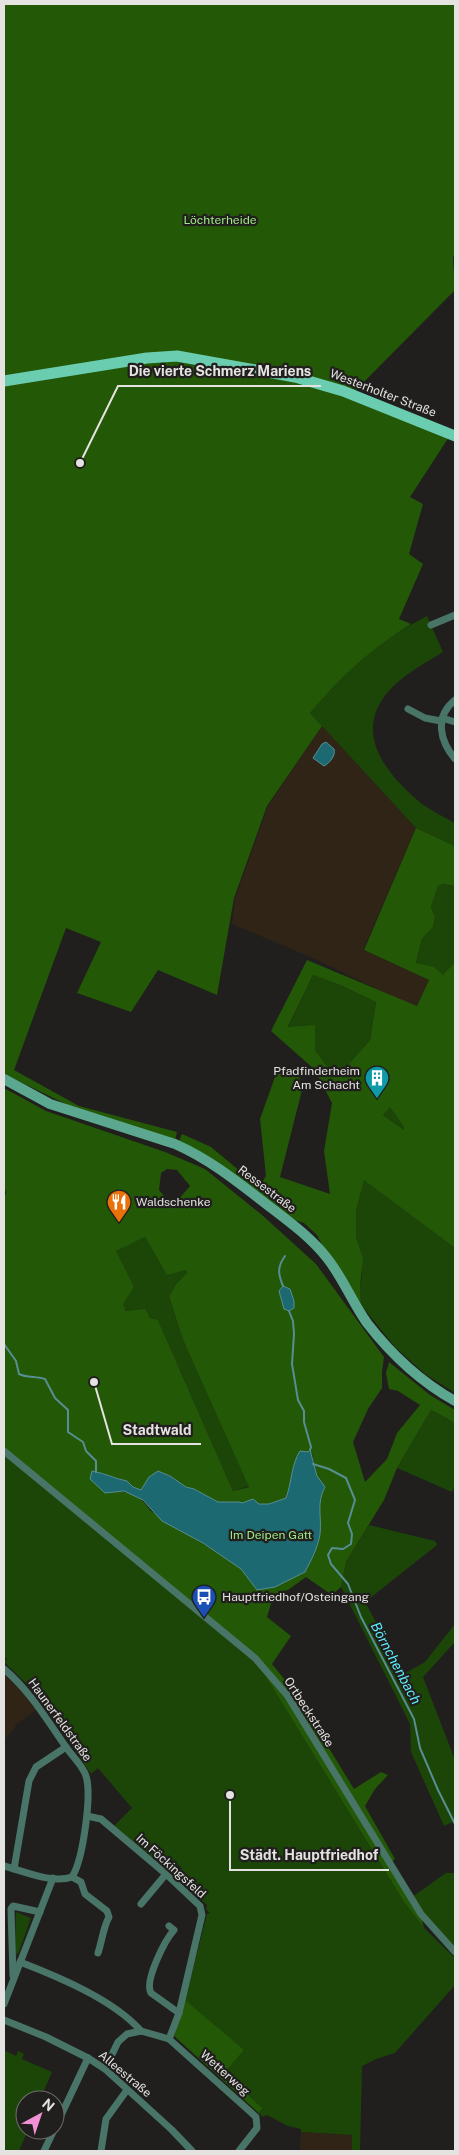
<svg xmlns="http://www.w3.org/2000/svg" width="459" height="2155" viewBox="0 0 459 2155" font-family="'Public Sans',sans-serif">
  <rect width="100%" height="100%" fill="#201f1d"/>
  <g fill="#302416">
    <path d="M322,726L416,828L363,950L429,980L417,1006L395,998L313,958L232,924L235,898L268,806Z"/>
    <path d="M4,1674L17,1686L36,1710L15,1725L16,1726L6,1738L4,1736Z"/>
    <path d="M301,2132L352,2135V2151H300Z"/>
  </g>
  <g fill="#1c4508">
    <path d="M427,616L443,652C422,665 395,679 382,700C356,740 391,778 422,804C432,811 444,817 455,823V846L416,828L310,713C347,671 376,642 427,616Z"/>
    <path d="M441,884L455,886V963L443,975L416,964L422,939L433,927L435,917L431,907L438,886Z"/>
    <path d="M313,975L340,985L376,1002L370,1040L346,1067L330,1070L315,1050L288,1028Z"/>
    <path d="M390,1106L404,1127V1130L383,1115Z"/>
    <path d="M364,1179L455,1248V1393L425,1374L395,1347L361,1305L360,1286L362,1274L356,1238V1211Z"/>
    <path d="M145,1237L167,1274L186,1270L187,1273L176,1284L169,1298L183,1340L249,1486L233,1491L158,1320L128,1313L122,1304L116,1250Z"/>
    <path d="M431,1410L455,1423V1485L452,1492L397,1468Z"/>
    <path d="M4,1453L255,1659L404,1902L424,1928L455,1958V1985L395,2053L376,2059L362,2066L360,2151H352V2135L301,2132V2129L288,2126L267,2115L263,2117L220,2078L185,2000L207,1914L210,1913L206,1909L207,1905L175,1877L182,1868L169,1858H152L114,1826L132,1808L98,1768L91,1774L33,1690L4,1662L7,1659L4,1656Z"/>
    <path d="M369,1525L435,1541L437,1545L365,1602L404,1674L425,1662L455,1624V1642L423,1677L455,1760V1826L453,1822L444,1826L411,1752L410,1724L341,1587L346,1562Z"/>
    <path d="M446,1873H455V1952L441,1938L412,1897Z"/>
    <path d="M16,1912L31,1918L19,1952L15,1956Z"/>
    <path d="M4,2050L16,2056L18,2051L24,2054L22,2059L52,2072L40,2100H25V2130H28L19,2151H4Z"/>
  </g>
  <g fill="#225806" fill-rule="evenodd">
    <path d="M4,4H455V255L453,257L455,290L352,394L453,435L447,440L410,497L423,504L409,554L423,564L399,619L411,624C367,652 344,674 310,713L322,726L267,806L234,898L217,995L158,970L131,1012L77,993L101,942L66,928L14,1070L79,1106L177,1132L175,1140L78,1110L4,1074Z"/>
    <path d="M416,828L455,846V886L442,884L438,886L431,907L435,917L433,927L422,939L416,963L434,967L443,975L454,963L455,958V1248L364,1180L356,1211V1238L363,1258L360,1286L361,1305L324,1249L317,1235L304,1223L291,1219L179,1141L182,1134L211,1147L259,1187L266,1176L260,1119L276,1074L298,1070L302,1090L280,1177L330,1194L324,1151L332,1103L314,1069L271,1031L307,960L417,1006L429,980L364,950ZM313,975L340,985L376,1002L370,1040L346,1067L330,1070L315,1050V1025L288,1027ZM390,1107L404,1127V1130L383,1115Z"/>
    <path d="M4,1088L46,1111L165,1152L205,1169L262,1215L316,1264L384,1357L382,1372V1388L368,1409L353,1442L365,1482L387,1459L397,1433L420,1405L398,1391L389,1389L386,1373L389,1362L430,1395L455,1410V1423L431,1410L397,1468L384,1500L346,1562L341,1587L332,1595L306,1577L288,1590L274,1594L267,1617L291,1636L272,1664L294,1691L354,1789L381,1772L388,1775L375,1789L365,1806L395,1859L389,1865L420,1914L424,1928L404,1902L255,1659L4,1448V1199L6,1193L4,1185ZM167,1169L177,1170L190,1186L178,1200L166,1198L159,1190L161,1173ZM145,1237L167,1275L186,1270L187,1273L176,1284L169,1297L183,1340L249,1487L233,1491L158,1320L150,1318L145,1309L126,1311L123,1304L134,1287L116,1251ZM312,1454L317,1476L325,1487L320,1496L319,1507L257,1590L241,1569L226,1558L151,1511C137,1492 127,1490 105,1493L90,1478L93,1471C105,1473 115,1479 127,1481L133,1487L141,1491L149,1477L170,1476L186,1487L194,1489L218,1502L269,1504L286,1498L291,1483L292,1470Z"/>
    <path d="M185,2000L244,2050L224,2073L262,2108L259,2113L174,2036Z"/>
  </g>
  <g fill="#1c6971" stroke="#588e93">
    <path d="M326,742L334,749C336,755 330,763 324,766L313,758L322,744Z"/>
    <path d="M283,1286L290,1289L294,1301V1308L289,1311L284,1309L279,1291Z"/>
    <path d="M310,1450L317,1476L325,1487C316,1503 322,1517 320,1534C318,1548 311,1560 305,1572L275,1587L257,1590L241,1569L203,1543L162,1521L143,1500L124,1491L105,1493L90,1479L92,1471C105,1473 115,1479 127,1481L133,1487L141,1490L149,1477L158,1471L170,1476L186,1487L194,1489L218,1502H239L242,1503L253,1499L259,1504H269L286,1498C292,1482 291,1465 300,1451L308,1452Z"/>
  </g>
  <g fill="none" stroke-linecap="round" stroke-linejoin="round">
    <g stroke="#588e93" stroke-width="2">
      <path d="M283,1286C278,1274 277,1267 285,1256"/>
      <path d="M289,1311L293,1321L294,1334L292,1364L298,1400L304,1411V1422L311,1447L310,1450"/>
      <path d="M4,1344L16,1361L19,1374C27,1378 36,1376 45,1379L55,1398L68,1410V1432L83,1442L86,1451L96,1461V1472"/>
      <path d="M313,1464L329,1469L346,1478L355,1500L348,1523L352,1534L351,1544L343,1549L332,1548L328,1555L331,1564L348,1584L361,1617L414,1719L420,1748L438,1790L455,1824"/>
    </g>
    <g stroke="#487567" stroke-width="7">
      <path d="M431,625L455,615"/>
      <path d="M455,700C434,717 440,741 455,759"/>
      <path d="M408,709L425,718L441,721"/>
      <path d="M442,718L455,722"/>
      <path d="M4,1451L255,1658L287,1695L421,1914L455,1952"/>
      <path d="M4,1669C30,1691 47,1720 66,1747C72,1756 83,1766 86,1776C92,1795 83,1860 72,1877C52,1884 24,1871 4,1866"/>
      <path d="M87,1816L101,1819L166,1874L200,1906L202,1915L179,2013L169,2039"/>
      <path d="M14,1869L29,1781L36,1767L66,1747"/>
      <path d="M72,1877L81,1882L85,1894L107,1911L109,1917C103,1928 102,1941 98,1953"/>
      <path d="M141,1904L166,1874"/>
      <path d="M169,1926L174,1930C165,1940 144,1981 151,1993L179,2013"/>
      <path d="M20,1962C59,1977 114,2000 141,2031"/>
      <path d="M13,1976L11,1909L13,1906L40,1912"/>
      <path d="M4,2004L53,1878"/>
      <path d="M4,2020L46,2037L88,2058L105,2069L172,2130L192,2151"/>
      <path d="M105,2069L118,2042L127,2034L141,2031L169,2039L256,2117L257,2128L239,2151"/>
      <path d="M55,2128L88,2058"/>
      <path d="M44,2151L54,2130"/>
      <path d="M101,2151L106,2119L127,2090"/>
    </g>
    <path stroke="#5ca790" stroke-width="10" d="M4,1079L50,1104L175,1144C207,1158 234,1179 261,1200C284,1218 309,1235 327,1258C343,1278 352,1302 367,1323C391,1354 421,1382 455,1401"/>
    <path stroke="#6acdb0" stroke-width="11" d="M4,381L147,358L177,356L295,377L343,391L455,436"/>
  </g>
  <defs>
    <symbol id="building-pin" viewBox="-11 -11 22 30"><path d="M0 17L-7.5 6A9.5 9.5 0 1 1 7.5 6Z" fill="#0f9aa8" stroke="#201f1d"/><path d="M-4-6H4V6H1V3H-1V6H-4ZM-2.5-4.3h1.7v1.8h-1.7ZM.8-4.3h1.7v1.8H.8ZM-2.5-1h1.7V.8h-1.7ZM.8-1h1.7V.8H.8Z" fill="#fff"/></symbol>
    <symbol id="restaurant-pin" viewBox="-11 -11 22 30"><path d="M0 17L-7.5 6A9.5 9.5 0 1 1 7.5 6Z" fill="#e8710a" stroke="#201f1d"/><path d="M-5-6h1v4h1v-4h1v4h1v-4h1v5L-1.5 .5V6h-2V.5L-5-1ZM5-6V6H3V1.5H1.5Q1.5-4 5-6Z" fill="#fff"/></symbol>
    <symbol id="bus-pin" viewBox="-11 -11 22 30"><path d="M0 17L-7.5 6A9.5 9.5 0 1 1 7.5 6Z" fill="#1a4fb4" stroke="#201f1d"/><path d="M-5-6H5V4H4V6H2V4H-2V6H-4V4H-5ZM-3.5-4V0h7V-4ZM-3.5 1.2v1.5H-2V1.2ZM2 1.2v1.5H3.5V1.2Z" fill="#fff"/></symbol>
  </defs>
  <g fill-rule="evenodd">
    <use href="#building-pin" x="363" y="1064" width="28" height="38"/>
    <use href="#restaurant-pin" x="105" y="1188" width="28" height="38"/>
    <use href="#bus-pin" x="190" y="1583" width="28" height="38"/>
  </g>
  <g text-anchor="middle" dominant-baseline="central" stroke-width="4.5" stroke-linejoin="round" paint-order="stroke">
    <g font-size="12" fill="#9ee884" stroke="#201f1d">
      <text x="220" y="220">Löchterheide</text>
      <text x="271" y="1535">Im Deipen Gatt</text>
    </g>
    <g font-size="12" fill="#e4e3e2" stroke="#201f1d">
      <text transform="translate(383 393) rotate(21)">Westerholter Straße</text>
      <text transform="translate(267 1189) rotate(37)">Ressestraße</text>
      <text transform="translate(309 1712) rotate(57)">Ortbeckstraße</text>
      <text transform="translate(60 1720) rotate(54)">Haunerfeldstraße</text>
      <text transform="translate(171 1866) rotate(42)">Im Föckingsfeld</text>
      <text transform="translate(225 2073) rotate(42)">Wetterweg</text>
      <text transform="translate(125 2074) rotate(40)">Alleestraße</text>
    </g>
    <g font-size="12" fill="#e4e3e2" stroke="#201f1d" text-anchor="start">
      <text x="360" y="1071" text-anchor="end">Pfadfinderheim<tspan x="360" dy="14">Am Schacht</tspan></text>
      <text x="136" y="1202">Waldschenke</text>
      <text x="222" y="1597">Hauptfriedhof/Osteingang</text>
    </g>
    <g font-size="14" font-style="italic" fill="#5deaf9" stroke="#201f1d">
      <text transform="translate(396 1663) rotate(62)">Börnchenbach</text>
    </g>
  </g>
  <path fill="none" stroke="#e4e3e2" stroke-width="2" d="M80 463L118 386H321M94 1382L112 1444H201M230 1795L230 1870H389"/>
  <g fill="#e4e3e2" stroke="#201f1d" stroke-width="2">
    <circle cx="80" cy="463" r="5"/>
    <circle cx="94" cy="1382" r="5"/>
    <circle cx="230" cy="1795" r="5"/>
  </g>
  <g font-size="14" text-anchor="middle" font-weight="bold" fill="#e4e3e2" stroke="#201f1d" stroke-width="4.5" stroke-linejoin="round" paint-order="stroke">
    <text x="220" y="376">Die vierte Schmerz Mariens</text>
    <text x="157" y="1435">Stadtwald</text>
    <text x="309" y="1860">Städt. Hauptfriedhof</text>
  </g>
  <rect width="459" height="2155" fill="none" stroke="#e4e3e2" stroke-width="10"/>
  <g transform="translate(40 2115) rotate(40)"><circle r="24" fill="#201f1d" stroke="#6e6d6c"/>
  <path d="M0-4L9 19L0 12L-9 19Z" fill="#f391d6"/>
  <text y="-8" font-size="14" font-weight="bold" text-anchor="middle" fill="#e4e3e2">N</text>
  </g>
</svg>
